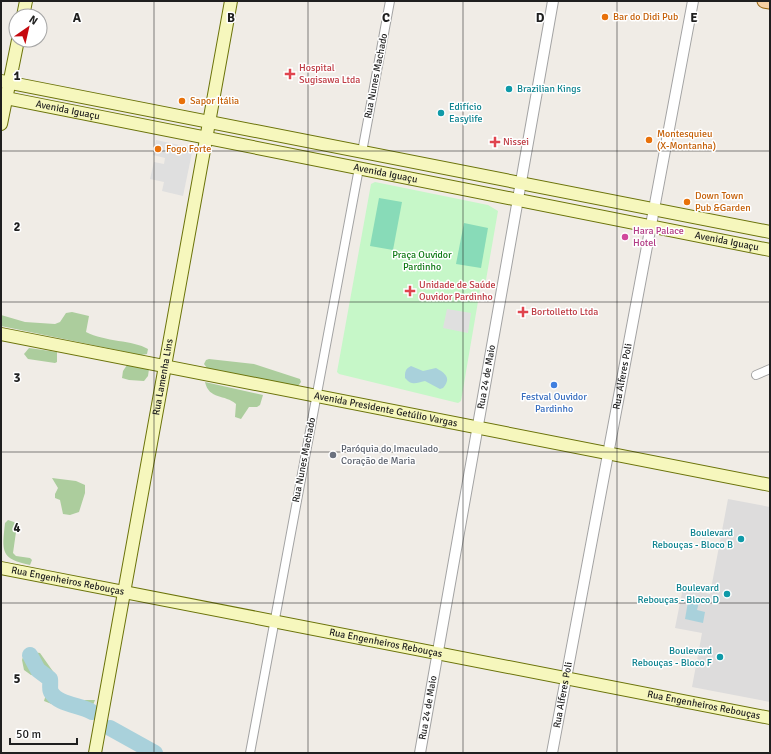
<svg xmlns="http://www.w3.org/2000/svg" width="771" height="754" viewBox="0 0 771 754" font-family="Signika,sans-serif">
  <rect width="100%" height="100%" fill="#f0ece6"/>
  <path fill="#dddcdc" d="M728,499L770,507V702L692,687L702,633L675,628L683,588L710,594Z"/>
  <g fill="#accd9d">
    <path d="M72,312L89,316L86,332C105,342 133,340 148,349L147,354L141,355L1,326V315L25,322L55,324L60,322L66,313Z"/>
    <path d="M29,348L57,352V362L55,363L28,359L24,354Z"/>
    <path d="M209,359L254,364L300,379L301,382L298,386L207,368L204,364L206,360Z"/>
    <path d="M127,365L147,368L149,369L148,376L144,381L129,380L122,378L123,371Z"/>
    <path d="M205,382L263,395L260,405L257,407H249L241,419L235,417L236,404C225,394 209,400 205,382Z"/>
    <path d="M52,478L76,481L85,485V493L79,512L70,515L63,514L60,500L55,498V494L58,488Z"/>
    <path d="M8,520L14,522L17,525L13,553L16,556L30,558L32,560L30,565C0,559 2,551 5,523Z"/>
    <path d="M25,651L40,653L57,677V692L80,703L85,700H95L89,715L64,709L44,701C48,690 45,687 40,676L31,675L24,670L22,660Z"/>
  </g>
  <path fill="#c6f7c8" d="M375,182L488,205L498,211L486,280L481,284L461,401L458,403L339,374L337,372L371,184Z"/>
  <g fill="#88dbb8">
    <path d="M379,198L402,202L393,250L370,246Z"/>
    <path d="M464,223L488,228L481,268L456,264Z"/>
  </g>
  <g fill="#dfdfdf">
    <path d="M156,140L193,148L183,196L162,191L164,182L150,179L154,162L164,164L165,158L153,155Z"/>
    <path d="M447,309L471,313L468,333L443,328Z"/>
  </g>
  <g fill="#a9d1db">
    <path d="M411,366L423,371L436,368C445,373 452,378 443,388L440,389L425,381C416,383 412,386 405,378C405,372 405,369 411,366Z"/>
    <path d="M689,596L700,598L697,610L705,612L703,623L685,619Z"/>
  </g>
  <g fill="none" stroke-linecap="round" stroke-linejoin="round">
    <g stroke="#a9d1db" stroke-width="16">
      <path d="M30,655L38,670L50,679C51,683 49,688 51,692C58,705 81,705 92,712"/>
      <path d="M110,728L155,753"/>
    </g>
    <defs>
      <g id="minor">
        <path d="M362,152L390,1"/>
        <path d="M756,375L770,369"/>
        <path d="M250,753L359,168"/>
      </g>
      <g id="tertiary">
        <path id="s1" d="M420,753L553,1"/>
        <path id="s2" d="M552,753L693,1"/>
      </g>
      <g id="secondary">
        <path d="M23,16L26,1"/>
        <path d="M1,81L770,232"/>
        <path id="s3" d="M1,97L770,250"/>
        <path d="M1,124L18,40"/>
        <path id="s4" d="M1,334L770,485"/>
        <path id="s5" d="M1,568L770,718"/>
        <path id="s6" d="M95,753L231,1"/>
      </g>
      <path id="primary" d="M764,1L770,2"/>
    </defs>
    <use href="#minor" stroke="#a3a3a3" stroke-width="10"/>
    <use href="#tertiary" stroke="#a3a3a3" stroke-width="12"/>
    <use href="#secondary" stroke="#6b730a" stroke-width="14"/>
    <use href="#primary" stroke="#946107" stroke-width="15"/>
    <use href="#minor" stroke="#fff" stroke-width="8"/>
    <use href="#tertiary" stroke="#fff" stroke-width="10"/>
    <use href="#secondary" stroke="#f6f7bd" stroke-width="12"/>
    <use href="#primary" stroke="#f8d1a3" stroke-width="13"/>
  </g>
  <path fill="none" stroke="#1f1f1f" stroke-width="1" stroke-opacity="0.55" d="M154,1V753M308,1V753M463,1V753M617,1V753M1,151H770M1,302H770M1,452H770M1,603H770"/>
  <g fill="#e8710a" stroke="#fff" stroke-width="1.5">
    <circle cx="605" cy="17" r="4"/>
    <circle cx="182" cy="101" r="4"/>
    <circle cx="649" cy="140" r="4"/>
    <circle cx="158" cy="149" r="4"/>
    <circle cx="687" cy="202" r="4"/>
  </g>
  <g fill="#e0444e" stroke="#fff" stroke-width="1.5">
    <path d="M288 68h4v4h4v4h-4v4h-4v-4h-4v-4h4z"/>
    <path d="M493 136h4v4h4v4h-4v4h-4v-4h-4v-4h4z"/>
    <path d="M408 285h4v4h4v4h-4v4h-4v-4h-4v-4h4z"/>
    <path d="M521 306h4v4h4v4h-4v4h-4v-4h-4v-4h4z"/>
  </g>
  <g fill="#0f9aa8" stroke="#fff" stroke-width="1.5">
    <circle cx="509" cy="89" r="4"/>
    <circle cx="441" cy="113" r="4"/>
    <circle cx="741" cy="539" r="4"/>
    <circle cx="727" cy="594" r="4"/>
    <circle cx="720" cy="657" r="4"/>
  </g>
  <circle fill="#d1479c" stroke="#fff" stroke-width="1.5" cx="625" cy="237" r="4"/>
  <circle fill="#3f7fe0" stroke="#fff" stroke-width="1.5" cx="554" cy="385" r="4"/>
  <circle fill="#6b7280" stroke="#fff" stroke-width="1.5" cx="333" cy="455" r="4"/>
  <g text-anchor="middle" dominant-baseline="central" stroke-width="3" stroke-linejoin="round" paint-order="stroke">
    <g font-size="10" fill="#c56008" stroke="#fff" text-anchor="start">
      <text x="613" y="17">Bar do Didi Pub</text>
      <text x="190" y="101">Sapor Itália</text>
      <text x="657" y="134">Montesquieu<tspan x="657" dy="12">(X-Montanha)</tspan></text>
      <text x="166" y="149">Fogo Forte</text>
      <text x="695" y="196">Down Town<tspan x="695" dy="12">Pub &amp;Garden</tspan></text>
    </g>
    <g font-size="10" fill="#be3a42" stroke="#fff" text-anchor="start">
      <text x="299" y="68">Hospital<tspan x="299" dy="12">Sugisawa Ltda</tspan></text>
      <text x="503" y="142">Nissei</text>
      <text x="419" y="285">Unidade de Saúde<tspan x="419" dy="12">Ouvidor Pardinho</tspan></text>
      <text x="531" y="312">Bortolletto Ltda</text>
    </g>
    <g font-size="10" fill="#1f1f1f" stroke="#fff">
      <text transform="translate(376 76) rotate(-79)">Rua Nunes Machado</text>
      <text stroke="none"><textPath href="#s3" startOffset="68">Avenida Iguaçu</textPath></text>
      <text stroke="none"><textPath href="#s3" startOffset="392">Avenida Iguaçu</textPath></text>
      <text stroke="none"><textPath href="#s3" startOffset="740">Avenida Iguaçu</textPath></text>
      <text stroke="none"><textPath href="#s6" startOffset="382">Rua Lamenha Lins</textPath></text>
      <text stroke="none"><textPath href="#s1" startOffset="382">Rua 24 de Maio</textPath></text>
      <text stroke="none"><textPath href="#s2" startOffset="383">Rua Alferes Poli</textPath></text>
      <text stroke="none"><textPath href="#s4" startOffset="392">Avenida Presidente Getúlio Vargas</textPath></text>
      <text transform="translate(304 460) rotate(-79)">Rua Nunes Machado</text>
      <text stroke="none"><textPath href="#s5" startOffset="68">Rua Engenheiros Rebouças</textPath></text>
      <text stroke="none"><textPath href="#s5" startOffset="392">Rua Engenheiros Rebouças</textPath></text>
      <text stroke="none"><textPath href="#s2" startOffset="59">Rua Alferes Poli</textPath></text>
      <text stroke="none"><textPath href="#s5" startOffset="716">Rua Engenheiros Rebouças</textPath></text>
      <text stroke="none"><textPath href="#s1" startOffset="46">Rua 24 de Maio</textPath></text>
    </g>
    <g font-size="10" fill="#0d838f" stroke="#fff" text-anchor="end">
      <text x="517" y="89" text-anchor="start">Brazilian Kings</text>
      <text x="449" y="107" text-anchor="start">Edifício<tspan x="449" dy="12">Easylife</tspan></text>
      <text x="733" y="533">Boulevard<tspan x="733" dy="12">Rebouças - Bloco B</tspan></text>
      <text x="719" y="588">Boulevard<tspan x="719" dy="12">Rebouças - Bloco D</tspan></text>
      <text x="712" y="651">Boulevard<tspan x="712" dy="12">Rebouças - Bloco F</tspan></text>
    </g>
    <g font-size="10" fill="#b23c85" stroke="#fff" text-anchor="start">
      <text x="633" y="231">Hara Palace<tspan x="633" dy="12">Hotel</tspan></text>
    </g>
    <g font-size="10" fill="#117a16" stroke="#fff">
      <text x="422" y="255">Praça Ouvidor<tspan x="422" dy="12">Pardinho</tspan></text>
    </g>
    <g font-size="10" fill="#366cbe" stroke="#fff">
      <text x="554" y="397">Festval Ouvidor<tspan x="554" dy="12">Pardinho</tspan></text>
    </g>
    <g font-size="10" fill="#5b616d" stroke="#fff" text-anchor="start">
      <text x="341" y="449">Paróquia do Imaculado<tspan x="341" dy="12">Coração de Maria</tspan></text>
    </g>
  </g>
  <g font-size="13" text-anchor="middle" font-weight="bold" fill="#1f1f1f" stroke="#fff" stroke-width="3" stroke-linejoin="round" paint-order="stroke">
    <text x="77" y="22">A</text>
    <text x="231" y="22">B</text>
    <text x="386" y="22">C</text>
    <text x="540" y="22">D</text>
    <text x="694" y="22">E</text>
    <text x="17" y="80">1</text>
    <text x="17" y="231">2</text>
    <text x="17" y="382">3</text>
    <text x="17" y="532">4</text>
    <text x="17" y="683">5</text>
  </g>
  <rect width="771" height="754" fill="none" stroke="#1f1f1f" stroke-width="4"/>
  <g transform="translate(28 28) rotate(34)"><circle r="19" fill="#ffffff" stroke="#a5a5a5"/>
  <path d="M0-3L7 15L0 10L-7 15Z" fill="#c6090f"/>
  <text y="-6" font-size="11" font-weight="bold" text-anchor="middle" fill="#1f1f1f">N</text>
  </g>
  <path d="M10 738v6h67v-6" fill="none" stroke="#1f1f1f" stroke-width="2"/>
  <text x="16" y="738" font-size="12" fill="#1f1f1f" stroke="#ffffff" stroke-width="3" paint-order="stroke">50 m</text>
</svg>
